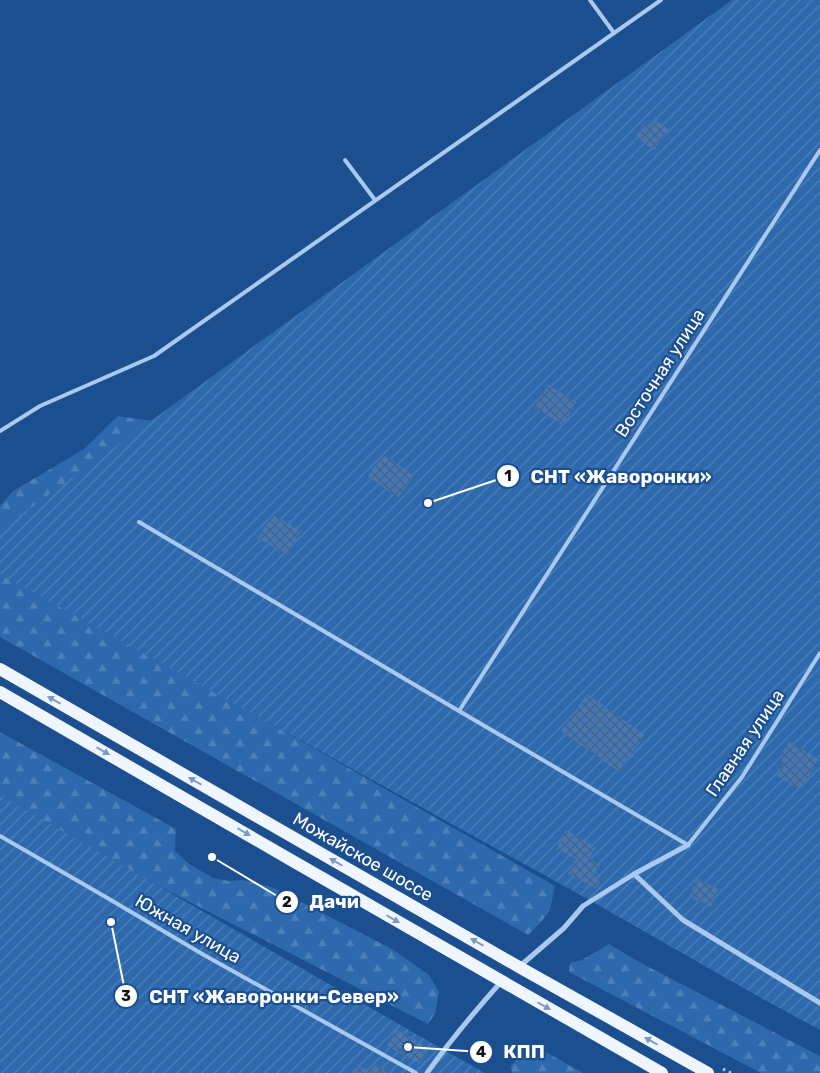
<svg xmlns="http://www.w3.org/2000/svg" width="820" height="1073" viewBox="0 0 820 1073" font-family="Rubik,sans-serif">
  <defs>
    <pattern id="forest-firs" width="22" height="20" patternUnits="userSpaceOnUse" patternTransform="scale(1.25)"><rect width="22" height="20" fill="#2e69ad"/><path d="M5 1l3.5 6h-7zM16 11l3.5 6h-7z" fill="#4d80b9"/></pattern>
    <pattern id="garden-furrows" width="10" height="10" patternUnits="userSpaceOnUse" patternTransform="scale(1.25)"><rect width="10" height="10" fill="#2e69ad"/><path d="M-1 1l2-2M0 10L10 0M9 11l2-2" fill="none" stroke="#4d80b9"/></pattern>
    <pattern id="building-cross-hatch" width="8" height="8" patternUnits="userSpaceOnUse" patternTransform="scale(1.25)"><rect width="8" height="8" fill="#4478b7"/><path d="M0 0l8 8M0 8l8-8" fill="none" stroke="#486282"/></pattern>
  </defs>
  <rect width="100%" height="100%" fill="#1b4f8f"/>
  <g fill="url(#forest-firs)">
    <path d="M118,416L174,424L40,592L555,886L550,910L542,921L528,935L0,637V506L13,491L84,449Z"/>
    <path d="M0,732L176,829L175,851L189,864L213,878L229,881L243,880L272,887L392,949L429,975L439,992L435,1014L428,1024L20,815L0,803Z"/>
    <path d="M609,944L639,962L820,1056V1073H761L569,972L570,963L582,960Z"/>
    <path d="M530,1043L583,1073H512L511,1066Z"/>
  </g>
  <g fill="url(#garden-furrows)">
    <path d="M732,0H820V1030L752,993L591,901L0,574V530Z"/>
    <path d="M0,795L444,1050L485,1073H0Z"/>
  </g>
  <g fill="url(#building-cross-hatch)">
    <path d="M656,120L669,130L654,150L635,136L644,123L650,128Z"/>
    <path d="M548,385L577,402L563,425L535,408Z"/>
    <path d="M383,454L414,476L398,498L368,476Z"/>
    <path d="M273,514L301,531L287,555L258,538Z"/>
    <path d="M587,694L645,735L619,772L561,731Z"/>
    <path d="M789,742L819,759L801,790L777,776L784,763L778,760Z"/>
    <path d="M566,830L596,847L589,859L600,865L594,876L601,879L596,889L568,873L576,859L556,849Z"/>
    <path d="M697,879L719,889L711,907L689,897Z"/>
    <path d="M396,1029L429,1048L420,1064L387,1046Z"/>
    <path d="M373,1064L388,1073H353L358,1065L369,1071Z"/>
  </g>
  <g fill="none" stroke-linecap="round" stroke-linejoin="round">
    <path stroke="#a9c9ee" stroke-width="3" stroke-dasharray="2.5 4" stroke-linecap="butt" d="M723,1069L731,1073"/>
    <g stroke="#a9c9ee" stroke-width="4">
      <path d="M590,0L614,33"/>
      <path d="M345,160L375,200"/>
      <path d="M0,431L40,406L154,356L661,0"/>
      <path d="M139,522L459,711L688,845L742,777L820,653"/>
      <path d="M459,711L820,150"/>
      <path d="M0,836L104,896L204,955L416,1073"/>
    </g>
    <g stroke="#a9c9ee" stroke-width="5">
      <path d="M634,874L683,920L820,1003"/>
      <path d="M520,966L564,928L583,906L634,874L688,845"/>
      <path d="M427,1073C450,1041 475,1011 501,982"/>
    </g>
    <g stroke="#f0f6ff" stroke-width="12">
      <path d="M0,669L519,967L708,1073"/>
      <path d="M0,692C221,819 440,947 662,1073"/>
    </g>
  </g>
  <defs><path id="oneway-solid" d="M-6-.8H1V-3.2L6.5 0L1 3.2V.8H-6Z" transform="scale(1.25)"/></defs>
  <g fill="#7b9ac1">
    <use href="#oneway-solid" transform="translate(54 700) rotate(-150)"/>
    <use href="#oneway-solid" transform="translate(103 751) rotate(30)"/>
    <use href="#oneway-solid" transform="translate(195 781) rotate(-150)"/>
    <use href="#oneway-solid" transform="translate(244 832) rotate(30)"/>
    <use href="#oneway-solid" transform="translate(336 862) rotate(-150)"/>
    <use href="#oneway-solid" transform="translate(393 919) rotate(30)"/>
    <use href="#oneway-solid" transform="translate(477 942) rotate(-150)"/>
    <use href="#oneway-solid" transform="translate(544 1006) rotate(30)"/>
    <use href="#oneway-solid" transform="translate(651 1041) rotate(-150)"/>
  </g>
  <g text-anchor="middle" dominant-baseline="central" stroke-width="4.5" stroke-linejoin="round" paint-order="stroke">
    <g font-size="18" fill="#fff" stroke="#1b4f8f">
      <text transform="translate(660 373) rotate(-57)">Восточная улица</text>
      <text transform="translate(745 743) rotate(-56)">Главная улица</text>
      <text transform="translate(363 857) rotate(30)">Можайское шоссе</text>
      <text transform="translate(188 929) rotate(30)">Южная улица</text>
    </g>
  </g>
  <path fill="none" stroke="#fff" stroke-width="2" d="M428 503L508 476M212 857L287 902M111 922L126 996M408 1047L481 1052"/>
  <g fill="#fff" stroke="#1b4f8f" stroke-width="2">
    <circle cx="428" cy="503" r="5"/>
    <circle cx="212" cy="857" r="5"/>
    <circle cx="111" cy="922" r="5"/>
    <circle cx="408" cy="1047" r="5"/>
    <circle cx="508" cy="476" r="12"/>
    <circle cx="287" cy="902" r="12"/>
    <circle cx="126" cy="996" r="12"/>
    <circle cx="481" cy="1052" r="12"/>
  </g>
  <g font-size="15" text-anchor="middle" font-weight="bold" fill="#111">
    <text x="508" y="481">1</text>
    <text x="287" y="907">2</text>
    <text x="126" y="1001">3</text>
    <text x="481" y="1057">4</text>
  </g>
  <g font-size="19" text-anchor="middle" font-weight="bold" fill="#fff" stroke="#1b4f8f" stroke-width="4.5" stroke-linejoin="round" paint-order="stroke">
    <text x="621" y="483">СНТ «Жаворонки»</text>
    <text x="334" y="908">Дачи</text>
    <text x="274" y="1003">СНТ «Жаворонки-Север»</text>
    <text x="524" y="1058">КПП</text>
  </g>
</svg>
